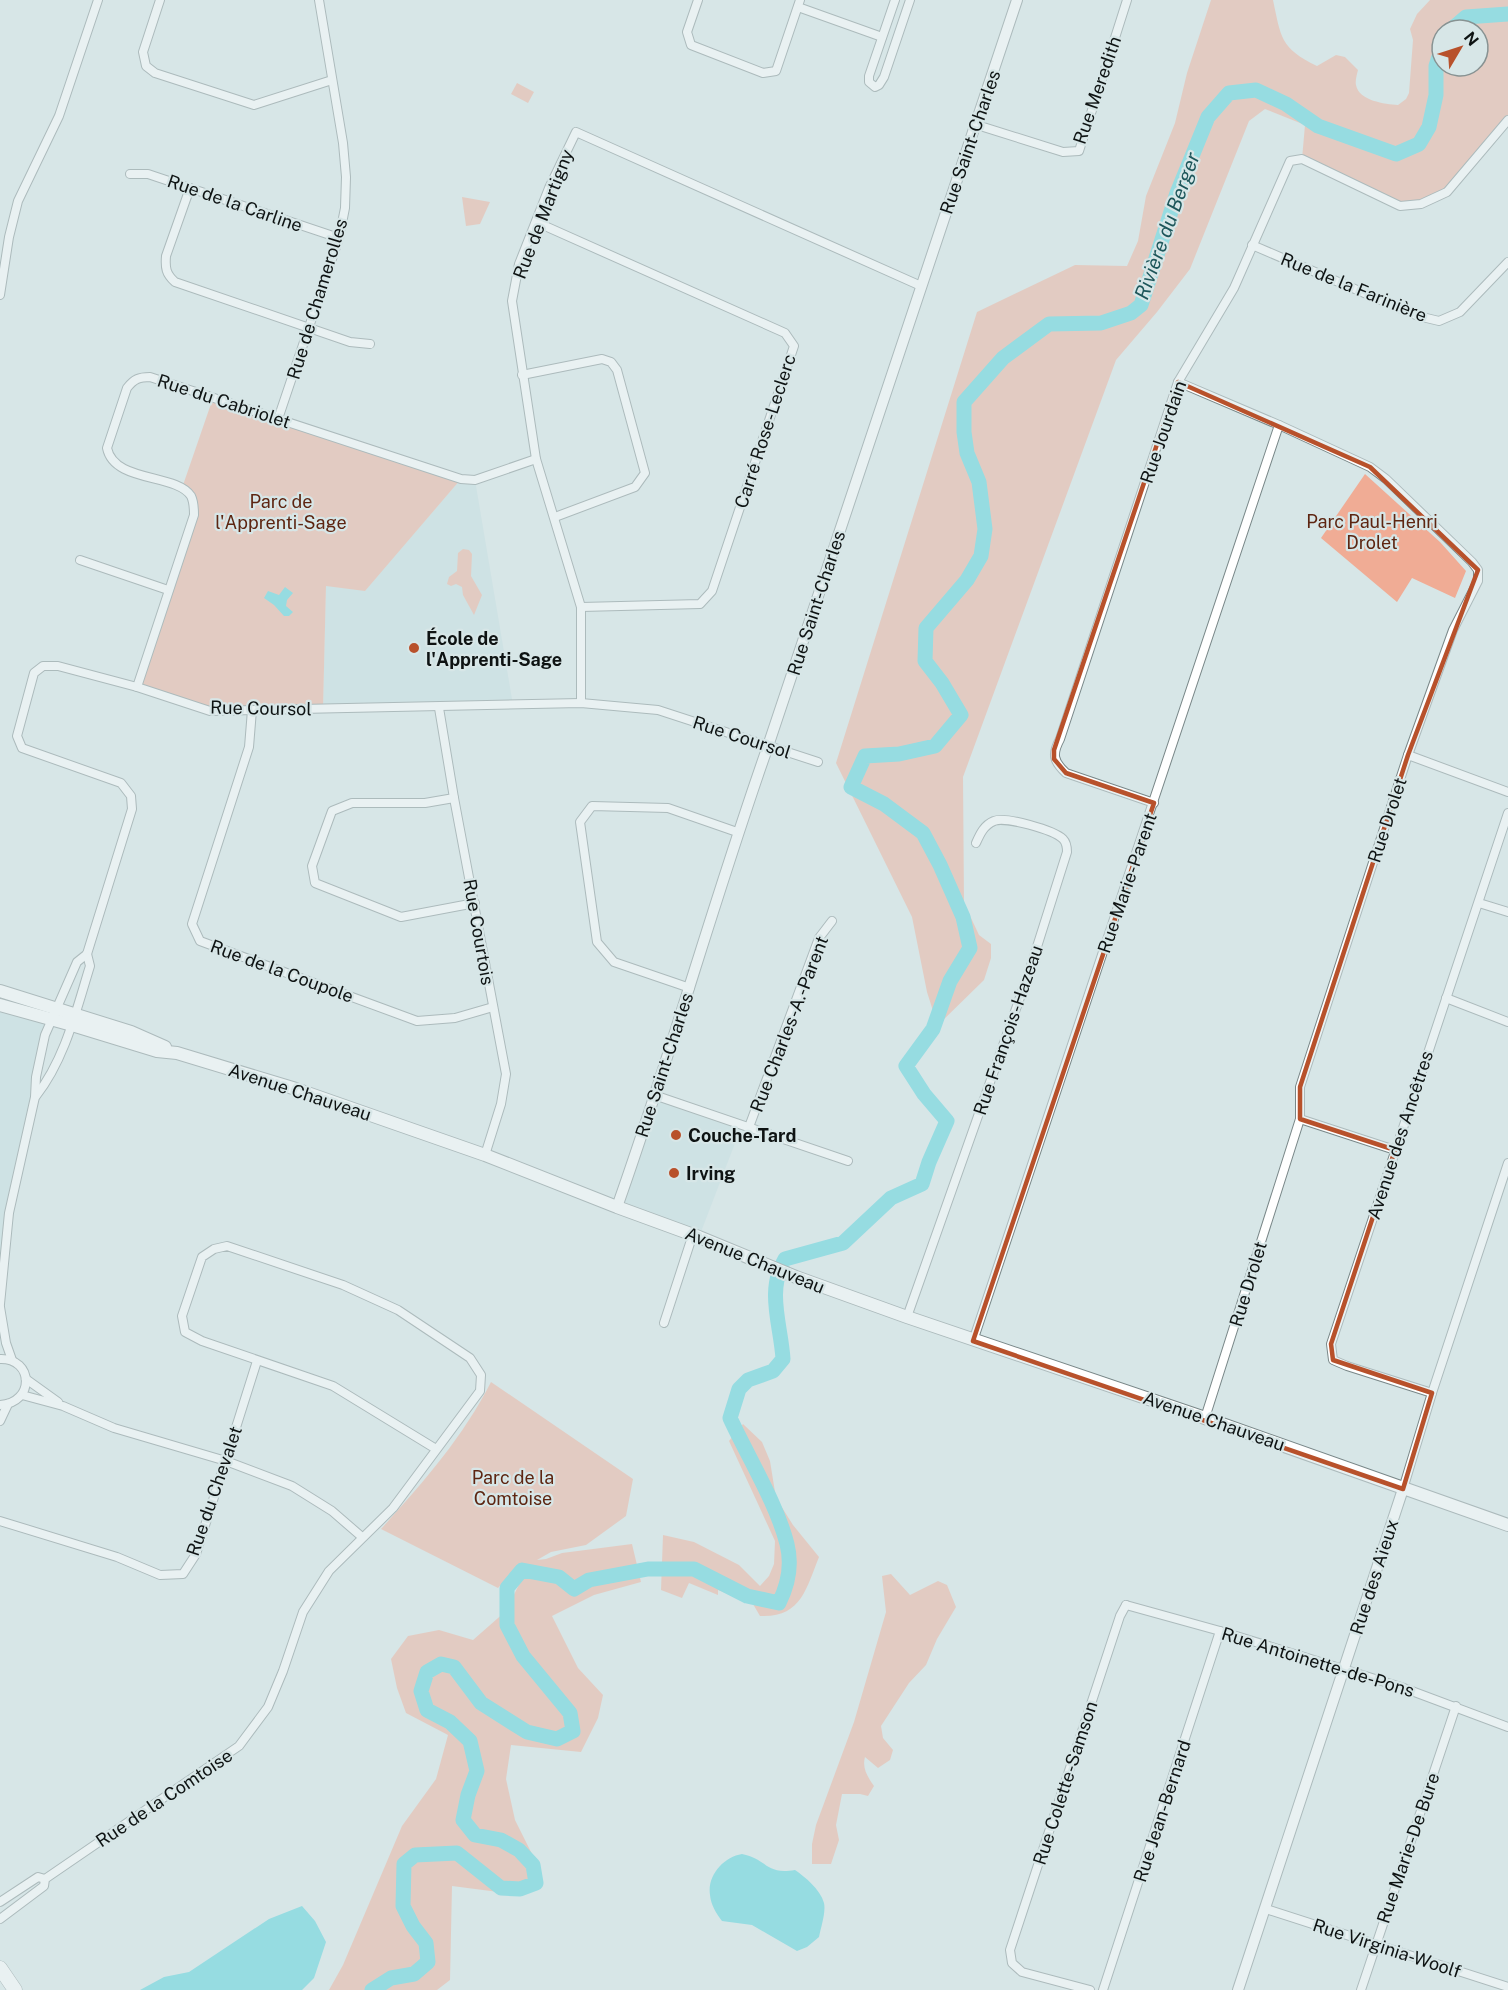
<svg xmlns="http://www.w3.org/2000/svg" width="1508" height="1990" viewBox="0 0 1508 1990" font-family="'Public Sans',sans-serif">
  <rect width="100%" height="100%" fill="#d7e6e7"/>
  <g fill="#c4dddf">
    <path d="M461,479L475,480L513,705L323,709L326,585L365,590Z"/>
    <path d="M0,1005L52,1019L19,1162L0,1304Z"/>
    <path d="M654,1095L742,1125L699,1237L617,1207Z"/>
  </g>
  <g fill="#f0ac95" fill-rule="evenodd">
    <path d="M1211,0H1273C1281,37 1280,48 1317,66L1336,55L1345,57L1358,70C1357,74 1355,81 1356,85C1359,101 1385,104 1398,105L1406,99L1409,93L1413,40L1410,29L1417,14L1430,0H1508V120L1447,192L1421,204L1400,206L1302,159L1305,125L1265,109L1249,121L1190,269L1157,312L1116,360L963,777L964,903L979,935L991,944V958L984,980L934,1029V1014L927,992L912,917L836,763L977,312L1075,265L1127,266L1138,241L1146,196L1175,123L1187,73ZM1442,30H1478V66H1442Z"/>
    <path d="M517,83L534,92L528,103L511,94Z"/>
    <path d="M462,197L490,202L480,224L466,226Z"/>
    <path d="M213,398L461,479L365,591L326,586L323,709L210,711L137,687L194,503L182,488Z"/>
    <path d="M1365,474L1440,542L1466,571L1455,598L1412,578L1397,602L1321,538Z"/>
    <path d="M463,549L469,550L472,554L471,576L482,595L474,615L463,595L462,587L456,584L451,586L447,584L449,577L457,571L458,553Z"/>
    <path d="M491,1382L633,1479L626,1516L586,1545L551,1552L537,1560L546,1559L562,1553L632,1544L641,1582L594,1595L552,1616L578,1668L603,1695L598,1718L581,1752L511,1745L506,1779L515,1820L539,1868L521,1895L452,1886L450,1980L437,1990H329L343,1965L402,1826L436,1779L448,1735L406,1713L397,1688L391,1659L408,1636L439,1630L473,1640L506,1611L529,1564L515,1570L498,1588L381,1529C423,1483 463,1437 491,1382Z"/>
    <path d="M743,1424L762,1442L770,1461L776,1498L793,1525L819,1557C806,1589 801,1618 760,1616L753,1604L718,1590V1595L689,1583L682,1598L661,1590L663,1535L694,1542L739,1565L760,1586L769,1576L774,1564L775,1541L729,1441Z"/>
    <path d="M891,1574L910,1595L938,1581L947,1585L956,1607L937,1639L926,1665L909,1683L881,1726L883,1738L893,1750L890,1760L878,1768L865,1757C862,1768 867,1776 874,1786L868,1796L860,1794H842L836,1825L839,1840L831,1864H812V1844L816,1825L854,1722L886,1612L882,1576Z"/>
  </g>
  <g fill="#47d0da">
    <path d="M285,587L293,593L287,600L286,606L293,612L289,616H284L274,605L264,598L268,591L279,595Z"/>
    <path d="M742,1854C768,1859 764,1875 795,1870C805,1877 820,1889 824,1903C826,1912 821,1927 819,1937L807,1947L797,1951L752,1925L722,1921C716,1913 711,1905 710,1895C707,1875 724,1857 742,1854Z"/>
    <path d="M302,1906L315,1921L326,1942L314,1978L302,1990H140L164,1977L189,1972L269,1919Z"/>
  </g>
  <g fill="none" stroke-linecap="round" stroke-linejoin="round">
    <g stroke="#47d0da" stroke-width="15">
      <path d="M1451,30L1466,17L1508,14"/>
      <path d="M372,1990L391,1978L414,1974L428,1962L426,1943L413,1926L403,1906L404,1864L415,1855L457,1853L501,1888L520,1889L536,1883L533,1865L519,1850L501,1840L475,1835L463,1820L468,1795L477,1771L470,1741L450,1722L427,1710L421,1691L427,1672L441,1664L454,1667L481,1703L527,1732L557,1739L573,1731L570,1713L523,1656L507,1625V1588L522,1570L559,1577L574,1589L589,1580L648,1569H694L747,1596L779,1603C788,1585 792,1564 787,1544C777,1504 748,1457 730,1418L739,1389L748,1380L773,1371L783,1359C781,1325 766,1291 785,1259L843,1243L891,1198L922,1184L929,1162L947,1121L924,1094L906,1066L933,1029L950,981L970,948L963,917L940,865L923,833L884,804L851,787L865,756L899,754L935,746L961,715L942,683L925,661L926,628L967,580L981,556L985,529L979,482L967,453L964,432V402L1003,358L1049,324L1101,323L1131,313L1141,305L1177,193L1208,117L1229,93L1256,90L1286,104L1318,126L1396,154L1419,144L1429,127L1436,95V66L1442,47"/>
    </g>
    <defs>
      <g id="minor">
        <path d="M160,0L143,52L146,66L155,73L254,105L332,80"/>
        <path d="M698,0L687,32L691,45L763,73L776,71L800,0"/>
        <path d="M895,0L869,76V82L875,87L879,85L884,77L910,0"/>
        <path d="M798,7L882,37"/>
        <path d="M977,125L1063,152L1079,151L1127,0"/>
        <path d="M130,174H148L339,238"/>
        <path d="M190,188L166,256C165,268 166,274 175,282L350,342L370,344"/>
        <path d="M536,222L785,333L794,346L712,591L700,604L581,607"/>
        <path d="M1252,245L1418,316L1439,321L1460,312L1508,262"/>
        <path d="M0,295L9,237L18,201L59,116L98,0"/>
        <path d="M522,375L602,359L611,362L617,370L645,473L635,487L555,517"/>
        <path d="M1178,382L1279,425L1370,467L1386,479L1472,562L1478,570V581L1453,630L1408,755L1300,1087V1119L1205,1418"/>
        <path d="M278,419L339,238L345,208L346,177L343,143L319,0"/>
        <path d="M80,560L168,590"/>
        <path d="M137,687L194,515C194,508 194,502 191,496C176,473 114,483 107,448L127,388C134,379 139,377 150,377L461,479L475,480L536,459"/>
        <path d="M581,703V607L536,459L512,301L519,264L549,188L576,132L921,286"/>
        <path d="M439,708L454,798L506,1074L501,1104L485,1155"/>
        <path d="M252,710L249,747L192,924L200,941L417,1021L455,1018L493,1007"/>
        <path d="M1408,755L1508,792"/>
        <path d="M454,798L425,803H352L332,811L312,866L315,883L401,917L475,903"/>
        <path d="M1154,803L1066,773C1053,761 1052,754 1060,739L1178,382L1234,288L1290,161L1302,159L1400,206L1421,204L1447,192L1508,120"/>
        <path d="M1479,903L1508,912"/>
        <path d="M690,988L614,962L597,942L580,822L592,806L668,808L737,832"/>
        <path d="M1446,998L1508,1022"/>
        <path d="M654,1095L848,1161"/>
        <path d="M36,1096C65,1059 76,1011 90,966L87,954"/>
        <path d="M1300,1119L1395,1150"/>
        <path d="M749,1127L819,938L832,921"/>
        <path d="M0,1304L9,1213L35,1097L36,1077L45,1035L77,962L87,954L132,809L131,796L121,783L22,748L17,736L34,673L43,666H58L137,687L210,711L581,703L658,710L818,762"/>
        <path d="M0,1307L6,1343L12,1360"/>
        <path d="M907,1317L1029,972L1067,852C1067,847 1066,842 1063,839C1054,830 1005,816 994,821C984,825 980,834 976,843"/>
        <path d="M664,1323L693,1234"/>
        <path d="M973,1341L1279,425"/>
        <path d="M0,1359C34,1358 35,1403 0,1405"/>
        <path d="M26,1379L58,1402"/>
        <path d="M1432,1393L1347,1366L1333,1360L1331,1344L1508,813"/>
        <path d="M22,1395L63,1406L114,1428L226,1461L292,1486L332,1511L362,1537"/>
        <path d="M0,1421L8,1404"/>
        <path d="M1403,1489L1432,1393L1508,1163"/>
        <path d="M0,1521L117,1557L160,1575L183,1574L196,1554L257,1361"/>
        <path d="M1126,1605L1220,1631L1401,1687L1508,1727"/>
        <path d="M0,1902L38,1877L45,1879"/>
        <path d="M1266,1909L1508,1987"/>
        <path d="M0,1919L44,1886L45,1879L239,1746L268,1707L283,1671L303,1612L329,1571L393,1508L480,1391L481,1375L470,1358L398,1310L343,1285L227,1246L214,1249L202,1257L182,1316L185,1332L202,1341L333,1386L436,1449"/>
        <path d="M1090,1990L1022,1972L1012,1963L1010,1950L1120,1616L1126,1605"/>
        <path d="M1103,1990L1220,1631"/>
        <path d="M1361,1990L1456,1706"/>
      </g>
      <g id="tertiary">
        <path d="M617,1207C671,1055 714,899 768,746L1017,0"/>
        <path d="M1238,1990L1403,1489"/>
      </g>
      <g id="secondary">
        <path d="M0,991L131,1032L165,1047"/>
        <path d="M0,1005L72,1025L157,1051L177,1053L296,1089L485,1155L617,1207L699,1237L796,1277L907,1317L1205,1418L1508,1525"/>
      </g>
      <path id="trunk" d="M0,1968L15,1990"/>
    </defs>
    <use href="#minor" stroke="#798788" stroke-width="10"/>
    <use href="#tertiary" stroke="#798788" stroke-width="12"/>
    <use href="#secondary" stroke="#798788" stroke-width="14"/>
    <use href="#trunk" stroke="#798788" stroke-width="15"/>
    <use href="#minor" stroke="#fff" stroke-width="8"/>
    <use href="#tertiary" stroke="#fff" stroke-width="10"/>
    <use href="#secondary" stroke="#fff" stroke-width="12"/>
    <use href="#trunk" stroke="#fff" stroke-width="14"/>
  </g>
  <path d="M0 0H1508V1990H0ZM1178,382L1370,467L1478,570L1408,755L1300,1087V1119L1395,1150L1331,1344L1333,1360L1432,1393L1403,1489L973,1341L1154,803L1066,773L1054,759V750Z" fill="#d7e6e7" fill-opacity=".55" fill-rule="evenodd"/>
  <path fill="none" stroke="#b8512b" stroke-width="4.5" stroke-linejoin="round" d="M1178,382L1370,467L1478,570L1408,755L1300,1087V1119L1395,1150L1331,1344L1333,1360L1432,1393L1403,1489L973,1341L1154,803L1066,773L1054,759V750Z"/>
  <g fill="#b8512b" stroke="#d7e6e7" stroke-width="2">
    <circle cx="414" cy="648" r="6"/>
    <circle cx="676" cy="1135" r="6"/>
    <circle cx="674" cy="1173" r="6"/>
  </g>
  <g text-anchor="middle" dominant-baseline="central" stroke-width="4.5" stroke-linejoin="round" paint-order="stroke">
    <g font-size="18" fill="#0e1313" stroke="#d7e6e7">
      <text transform="translate(1097 90) rotate(-71)">Rue Meredith</text>
      <text transform="translate(970 142) rotate(-71)">Rue Saint-Charles</text>
      <text transform="translate(235 203) rotate(19)">Rue de la Carline</text>
      <text transform="translate(543 214) rotate(-69)">Rue de Martigny</text>
      <text transform="translate(1354 287) rotate(22)">Rue de la Farinière</text>
      <text transform="translate(317 299) rotate(-73)">Rue de Chamerolles</text>
      <text transform="translate(224 401) rotate(18)">Rue du Cabriolet</text>
      <text transform="translate(765 431) rotate(-72)">Carré Rose-Leclerc</text>
      <text transform="translate(1163 432) rotate(-71)">Rue Jourdain</text>
      <text transform="translate(816 603) rotate(-72)">Rue Saint-Charles</text>
      <text transform="translate(261 708) rotate(1)">Rue Coursol</text>
      <text transform="translate(742 737) rotate(18)">Rue Coursol</text>
      <text transform="translate(1387 820) rotate(-72)">Rue Drolet</text>
      <text transform="translate(1127 883) rotate(-71)">Rue Marie-Parent</text>
      <text transform="translate(479 932) rotate(80)">Rue Courtois</text>
      <text transform="translate(282 971) rotate(20)">Rue de la Coupole</text>
      <text transform="translate(789 1024) rotate(-69)">Rue Charles-A.-Parent</text>
      <text transform="translate(1008 1030) rotate(-71)">Rue François-Hazeau</text>
      <text transform="translate(664 1065) rotate(-72)">Rue Saint-Charles</text>
      <text transform="translate(300 1092) rotate(18)">Avenue Chauveau</text>
      <text transform="translate(1400 1135) rotate(-72)">Avenue des Ancêtres</text>
      <text transform="translate(755 1260) rotate(22)">Avenue Chauveau</text>
      <text transform="translate(1248 1284) rotate(-73)">Rue Drolet</text>
      <text transform="translate(1214 1421) rotate(19)">Avenue Chauveau</text>
      <text transform="translate(214 1491) rotate(-71)">Rue du Chevalet</text>
      <text transform="translate(1374 1577) rotate(-72)">Rue des Aïeux</text>
      <text transform="translate(1318 1662) rotate(17)">Rue Antoinette-de-Pons</text>
      <text transform="translate(1065 1783) rotate(-72)">Rue Colette-Samson</text>
      <text transform="translate(164 1798) rotate(-34)">Rue de la Comtoise</text>
      <text transform="translate(1162 1811) rotate(-72)">Rue Jean-Bernard</text>
      <text transform="translate(1408 1848) rotate(-71)">Rue Marie-De Bure</text>
      <text transform="translate(1387 1948) rotate(18)">Rue Virginia-Woolf</text>
    </g>
    <g font-size="18" fill="#5d2511" stroke="#d7e6e7">
      <text x="281" y="501">Parc de<tspan x="281" dy="21">l'Apprenti-Sage</tspan></text>
      <text x="1372" y="521">Parc Paul-Henri<tspan x="1372" dy="21">Drolet</tspan></text>
      <text x="513" y="1477">Parc de la<tspan x="513" dy="21">Comtoise</tspan></text>
    </g>
    <g font-size="18" font-weight="bold" fill="#0e1313" stroke="#d7e6e7" text-anchor="start">
      <text x="426" y="638">École de<tspan x="426" dy="21">l'Apprenti-Sage</tspan></text>
      <text x="688" y="1135">Couche-Tard</text>
      <text x="686" y="1173">Irving</text>
    </g>
    <g font-size="20" font-style="italic" fill="#1d565a" stroke="#d7e6e7">
      <text transform="translate(1167 226) rotate(-70)">Rivière du Berger</text>
    </g>
  </g>
  <g transform="translate(1460 48) rotate(51)"><circle r="28" fill="#d7e6e7" stroke="#879292" stroke-width="1.5"/>
  <path d="M0-4.5L10 22L0 15L-10 22Z" fill="#b8512b"/>
  <text y="-9" font-size="16" font-weight="bold" text-anchor="middle" fill="#0e1313">N</text>
  </g>
</svg>
